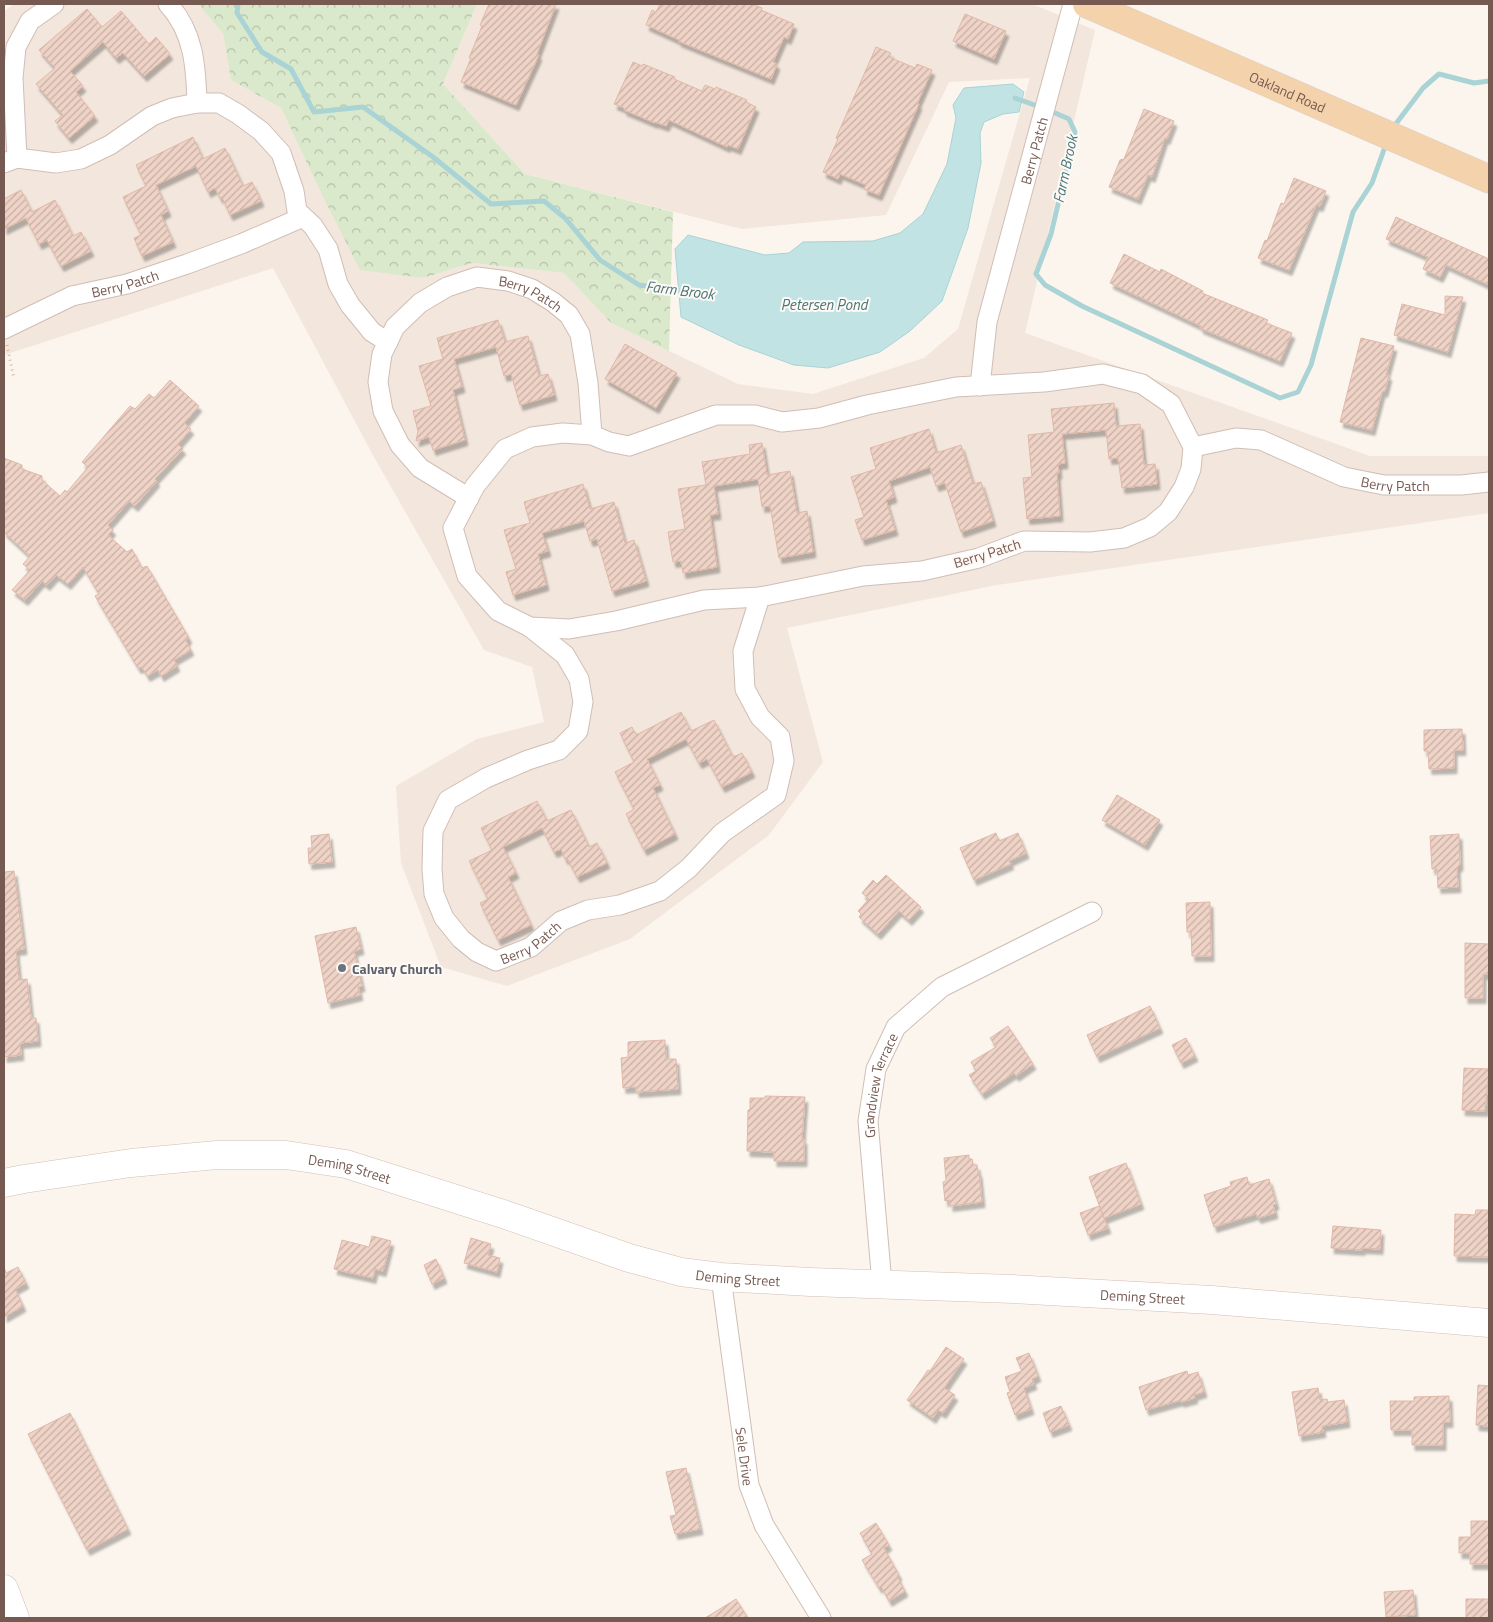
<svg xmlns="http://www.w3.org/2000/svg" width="1493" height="1622" viewBox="0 0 1493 1622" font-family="'Titillium Web',sans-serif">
  <defs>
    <pattern id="forest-crowns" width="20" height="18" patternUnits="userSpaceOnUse" patternTransform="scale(1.25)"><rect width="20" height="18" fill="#dae9cc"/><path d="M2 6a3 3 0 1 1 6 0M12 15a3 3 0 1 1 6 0" fill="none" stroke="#b5c0a8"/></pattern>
    <pattern id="building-hatch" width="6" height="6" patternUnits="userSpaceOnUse" patternTransform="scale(1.25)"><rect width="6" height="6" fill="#efd3c7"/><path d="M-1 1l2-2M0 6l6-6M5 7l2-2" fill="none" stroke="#c6aea4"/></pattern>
    <filter id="shadow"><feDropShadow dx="3" dy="5.5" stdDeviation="1" flood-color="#0004"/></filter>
  </defs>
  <rect width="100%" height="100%" fill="#fcf5ed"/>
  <path fill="#f3e6dc" d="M14,4H198L223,34L231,80L281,108L320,191L423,278L472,263L564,273L611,323L738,384L813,394L924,358L958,329L1030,78L949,82L886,215L742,229L525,174L443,84L477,4H1032L1095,30L1025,333L1370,456H1489V513L997,585L787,628L823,762L769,835L630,939L507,986L441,967L401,863L396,786L477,739L544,722L532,667L484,650L374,457L273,268L4,355V11Z"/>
  <path fill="url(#forest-crowns)" d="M198,4H477L443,84L525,174L673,212L669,351L611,323L564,273L472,263L423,278L360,270L320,191L281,108L231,80L223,34Z"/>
  <path fill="#c2e3e4" stroke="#a9d3d5" d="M1013,84L1024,92L1019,112L1003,114L984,122L980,133L981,163L968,228L942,301L910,331L880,352L828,368L794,365L739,345L681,317L675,249L688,235L765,255L789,253L803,242L873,241L900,233L923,214L947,164L956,118L953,105L964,88Z"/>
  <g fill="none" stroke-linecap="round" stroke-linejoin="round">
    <g stroke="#a9d3d5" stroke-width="5">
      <path d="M238,4L237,13L262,52L291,69L314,112L363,107L433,157L491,204L544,201L565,218L600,260L639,285L684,291"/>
      <path d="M1015,98L1040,107"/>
      <path d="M1048,110L1069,119L1075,132L1051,234L1036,274L1045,285L1082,306L1280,398L1298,392L1311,365L1353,212L1372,183L1386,144"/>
      <path d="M1392,129L1423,88L1439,74L1474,83L1489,81"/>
    </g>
  </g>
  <g fill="url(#building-hatch)" stroke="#e0b8a8" filter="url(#shadow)">
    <path d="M489,4H556L537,54L539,55L516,105L461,82L471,58H469L482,26L480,25Z"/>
    <path d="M660,4H752L762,8L761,10L794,24L788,39L784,37L773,62L777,64L771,79L678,41L679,40L646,25L652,10L656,12Z"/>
    <path d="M87,9L102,27L121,11L149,44L156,37L170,54L144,76L123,53L116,58L103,42L70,71L83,86L76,92L95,116L69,138L55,121L63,115L36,84L55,68L39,50Z"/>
    <path d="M965,14L1006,31L994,59L953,41Z"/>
    <path d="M876,47L891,53L889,57L915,68L917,64L932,70L917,104H919L879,195L864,189L866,185L840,174L838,179L823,172L838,139L836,138Z"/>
    <path d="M633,62L642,66L643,64L675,77L674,79L702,91L705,85L715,89L716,87L747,100L746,102L756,107L738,149L728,145L727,147L669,120L666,126L655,122V123L624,110V108L614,104Z"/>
    <path d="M1144,109L1174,121L1167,139L1165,138L1152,177L1148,175L1138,199L1109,187L1120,160L1124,159Z"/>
    <path d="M193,137L203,159L225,148L243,186L252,182L261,201L230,215L222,197L220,198L215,188L208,192L196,166L156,185L168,211L161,215L173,242L142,256L134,238L141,235L123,197L146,186L136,165Z"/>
    <path d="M1294,178L1326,191L1320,206L1316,205L1289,270L1258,258L1265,240L1267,241L1281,203L1284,204Z"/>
    <path d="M21,190L32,212L55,200L73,236L81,232L91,251L61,266L47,240L39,244L26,218L4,229V199Z"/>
    <path d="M1396,217L1489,259V285L1446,265L1440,277L1423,269L1428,257L1386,239Z"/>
    <path d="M1124,254L1160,272L1161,269L1203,291L1202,293L1268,320L1266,323L1292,333L1280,361L1200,328L1201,326L1110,283Z"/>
    <path d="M1445,296L1463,297L1448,352L1394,335L1402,304L1445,315Z"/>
    <path d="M498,320L505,342L528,336L539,376L548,374L554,395L520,405L511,374L504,376L496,347L454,359L462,387L453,390L465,440L433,450L429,437L416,441L418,431L413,411L431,406L419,366L443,359L437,338Z"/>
    <path d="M1361,338L1394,346L1386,375H1389L1385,391L1382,392L1372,430L1340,422Z"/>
    <path d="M625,344L677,373L656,408L605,379Z"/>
    <path d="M170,380L199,406L184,423L191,429L178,444L183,449L155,479L157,481L135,506L129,501L108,525L113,530L108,535L127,552L132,549L142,568L147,566L189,638L186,641L191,650L174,660L177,666L161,676L158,670L147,676L142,667L138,668L95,596L99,594L83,567L68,584L56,575L47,585L42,581L25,600L12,590L30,570L23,564L30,556L4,532V458L22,465V469L42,476V480L60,496L65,490L67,492L88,467L82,462L130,406L135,409L149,394L154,398Z"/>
    <path d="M1114,403L1116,426L1140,424L1144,465L1155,464L1157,484L1122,488L1118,458L1109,459L1106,430L1062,434L1065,463L1058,464L1059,473L1057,474L1060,516L1027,519L1023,478L1032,477L1028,435L1054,432L1051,409Z"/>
    <path d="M929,429L936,453L961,445L973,484L981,482L993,521L961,532L945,483L936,486L930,467L889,481L894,497L886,500L895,530L862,540L855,520L864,517L851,477L876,469L870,448Z"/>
    <path d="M762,443L767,475L790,471L797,513L807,511L813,552L779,558L770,506L762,507L758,479L714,486L718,514L710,515L717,567L683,573L681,561L673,562L668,532L685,529L678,489L706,485L702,462L750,454L749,445Z"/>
    <path d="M583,484L590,509L614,502L625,543L634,540L646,581L612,591L597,539L590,541L584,521L542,533L548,551L538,554L546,585L513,595L506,572L516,569L504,530L530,523L524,502Z"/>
    <path d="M681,712L691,731L714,720L733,757L742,753L752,772L722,787L707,759L699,763L686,739L647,759L660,785L653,788L675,834L644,850L626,814L634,809L615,772L634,762L620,733L632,727L636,735Z"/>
    <path d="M1462,729L1463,750H1454V768L1429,769L1428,751H1424V730Z"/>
    <path d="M1117,795L1160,820L1145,845L1102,820Z"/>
    <path d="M537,801L547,821L571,810L589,847L597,843L607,863L577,877L567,858L565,859L561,849L554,852L542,828L503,847L516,873L508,877L531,925L498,940L480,903L488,899L469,861L492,850L481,828Z"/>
    <path d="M996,833L999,841L1018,833L1026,853L1009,861L1011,864L974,880L960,848Z"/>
    <path d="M329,834L332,862L309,864L308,848H312L311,836Z"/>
    <path d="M1459,834L1460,865L1457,868L1458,887L1438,888L1437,869H1432L1430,836Z"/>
    <path d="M14,871L24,949L16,950L19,980L27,979L31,1018H36L38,1041L20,1043L21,1055L4,1057V872Z"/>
    <path d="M886,875L921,907L909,920L899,911L878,934L859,917L861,914L858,911L869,899L862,893L873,880L877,884Z"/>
    <path d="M1210,902L1211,956H1192L1191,932H1187L1186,903Z"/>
    <path d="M356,927L361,949L354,951L362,986L358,987L360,995L328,1003L315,936Z"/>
    <path d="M1465,943L1489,944V974H1483V998H1465Z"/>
    <path d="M1150,1006L1160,1028L1097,1057L1087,1035Z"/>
    <path d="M1008,1026L1033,1064L1016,1076L1014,1073L982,1094L969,1075L976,1071L971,1062L996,1047L990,1038Z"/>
    <path d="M1186,1038L1195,1056L1181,1063L1172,1045Z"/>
    <path d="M665,1040L666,1059H676L678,1089L636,1092V1087L623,1088L621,1058L628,1057V1042Z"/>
    <path d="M1464,1068L1489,1069L1485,1111L1462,1110Z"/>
    <path d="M765,1096L805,1097L802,1139H804V1161H774V1152L747,1151L748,1110H750V1098H765Z"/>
    <path d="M969,1155V1159H972L973,1165H977L978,1172H979L982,1202L950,1206V1200L945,1201L943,1182L946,1181L944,1158Z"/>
    <path d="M1126,1163L1141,1204L1104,1218L1089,1177Z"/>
    <path d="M1247,1177L1249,1185L1269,1179L1276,1204L1273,1205L1275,1213L1258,1218L1256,1214L1214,1227L1204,1195L1231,1186L1230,1182Z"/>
    <path d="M1099,1206L1108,1228L1088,1235L1080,1213Z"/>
    <path d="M1476,1210H1489V1257L1454,1256L1455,1214L1475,1215Z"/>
    <path d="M1333,1226L1381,1230L1380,1249L1362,1248V1250L1331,1248Z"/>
    <path d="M372,1236L391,1241L383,1271L375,1269L373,1278L334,1269L342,1240L369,1247Z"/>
    <path d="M471,1238L491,1244L488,1255L500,1258L497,1272L464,1263Z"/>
    <path d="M436,1259L444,1278L432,1284L424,1265Z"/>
    <path d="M4,1267L6,1273L18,1267L26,1283L15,1289L23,1306L4,1317Z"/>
    <path d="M946,1347L964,1359L944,1388L955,1395L943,1413L938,1410L933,1418L907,1400L928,1370L930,1371Z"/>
    <path d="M1029,1353L1038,1376L1032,1379L1034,1384L1024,1388L1031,1409L1015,1415L1007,1393L1010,1392L1005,1377L1022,1371L1016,1358Z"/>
    <path d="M1187,1371L1188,1375L1198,1372L1204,1392L1194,1395L1195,1398L1181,1402V1400L1146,1410L1139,1387Z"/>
    <path d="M1478,1385L1489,1386V1426L1476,1425Z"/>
    <path d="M1318,1388L1320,1400L1327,1399L1328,1402L1344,1400L1347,1422L1322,1426L1323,1432L1299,1436L1292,1392Z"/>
    <path d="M1449,1396L1450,1422H1443V1445H1412V1430H1391L1390,1401H1414V1397Z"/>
    <path d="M1061,1406L1069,1425L1050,1432L1043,1413Z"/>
    <path d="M70,1413L128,1529L87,1550L28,1434Z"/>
    <path d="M686,1468L700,1529L675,1534L670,1516L676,1515L666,1472Z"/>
    <path d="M1471,1521H1489V1564H1470V1553H1459V1537H1471Z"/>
    <path d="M876,1523L889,1545L884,1548L899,1575L897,1576L905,1591L889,1601L881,1586L879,1588L862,1560L872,1554L860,1533Z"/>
    <path d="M1413,1590L1415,1615L1386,1617L1384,1592Z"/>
    <path d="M736,1599L748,1618H705Z"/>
    <rect x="1466" y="1599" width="23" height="19"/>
  </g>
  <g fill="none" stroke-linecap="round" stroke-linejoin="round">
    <defs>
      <g id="street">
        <path d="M168,4C194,32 196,67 197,103"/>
        <path d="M17,158L13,78L16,47L30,21L54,4"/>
        <path d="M4,163L17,158L56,163L81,159L110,145L152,116L172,108L197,103H219L238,114L261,131L281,153L294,191L297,211L313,226L328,249L338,284L350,305L372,332L388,342"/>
        <path id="s1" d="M4,329L72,296L127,284L187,264L241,244L303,217"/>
        <path d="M1103,374L1142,384L1171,404L1193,447L1191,469L1184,487L1168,512L1150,527L1124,538L1090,542L1024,541L979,558L922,571L863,576L760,597L704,600L616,621L569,629L530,627L498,611L467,576L453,528L475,486L505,449L532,437L563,433L592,435L609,442L629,446L716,415H755L782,422L819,418L867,405L956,387L1044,382Z"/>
        <path id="s2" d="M980,386L987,322L1073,4"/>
        <path id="s3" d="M1193,447L1236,438L1261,440L1344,477L1384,485H1461L1489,482"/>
        <path id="s4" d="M469,498L420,468L400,445L383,411L378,382L382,354L395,327L420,303L447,287L477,277L508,281L532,289L553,302L569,315L580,334L588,383L592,435"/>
        <path id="s5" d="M530,627L565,655L579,679L583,702L578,731L559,750L528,760L486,778L448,800L433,831L432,869L434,894L444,918L461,939L477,952L496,961L531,947L561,921L588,910L620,905L660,891L689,868L722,833L776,795L784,761L780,737L760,717L745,689L743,651L760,597"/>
        <path id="s6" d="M721,1277L749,1485L764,1525L821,1618"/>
        <path id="s7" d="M882,1284L868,1121L876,1069L896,1027L942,987L1092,912"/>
      </g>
      <g id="secondary">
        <path id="s8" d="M4,1183L24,1179L131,1163L217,1155H286L346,1164L506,1215L629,1258L681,1272L721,1277L810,1282L1013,1289L1212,1300L1489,1323"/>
        <path d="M4,1589L15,1618"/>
      </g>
      <g id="primary">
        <path id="s9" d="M1087,4L1489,179"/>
      </g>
    </defs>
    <use href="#street" stroke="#d0beb5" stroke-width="21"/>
    <use href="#secondary" stroke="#d3beb3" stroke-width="29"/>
    <use href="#primary" stroke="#d9d1ce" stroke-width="29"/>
    <path stroke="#d5b6a9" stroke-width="3" stroke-dasharray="1 4" stroke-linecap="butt" d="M7,345L14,379"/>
    <use href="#street" stroke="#fff" stroke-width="19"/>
    <use href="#secondary" stroke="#fff" stroke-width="28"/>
    <use href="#primary" stroke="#f4d2ac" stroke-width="28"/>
  </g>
  <circle fill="#6b7280" stroke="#fef9f4" stroke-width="2" cx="342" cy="968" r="5"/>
  <g text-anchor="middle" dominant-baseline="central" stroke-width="4" stroke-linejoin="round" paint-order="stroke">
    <g font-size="14" fill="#765a51" stroke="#fef9f4">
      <text stroke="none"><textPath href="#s9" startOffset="219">Oakland Road</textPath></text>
      <text stroke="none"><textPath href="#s2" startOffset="242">Berry Patch</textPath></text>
      <text stroke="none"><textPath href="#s1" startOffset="130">Berry Patch</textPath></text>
      <text stroke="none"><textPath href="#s4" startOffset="368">Berry Patch</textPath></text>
      <text stroke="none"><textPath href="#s3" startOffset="212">Berry Patch</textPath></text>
      <text transform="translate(987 553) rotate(-17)">Berry Patch</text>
      <text stroke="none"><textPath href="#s5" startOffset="506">Berry Patch</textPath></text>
      <text stroke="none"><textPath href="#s7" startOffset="201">Grandview Terrace</textPath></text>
      <text stroke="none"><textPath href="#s8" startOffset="349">Deming Street</textPath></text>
      <text stroke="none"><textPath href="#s8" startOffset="754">Deming Street</textPath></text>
      <text stroke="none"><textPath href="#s8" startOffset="1159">Deming Street</textPath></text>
      <text stroke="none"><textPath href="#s6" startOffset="181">Sele Drive</textPath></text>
    </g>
    <g font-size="14" font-weight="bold" fill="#5b616d" stroke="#fef9f4" text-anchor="start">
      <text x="352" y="968">Calvary Church</text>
    </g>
    <g font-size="15" font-style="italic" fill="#457679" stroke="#fef9f4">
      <text transform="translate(1065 169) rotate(-78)">Farm Brook</text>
      <text transform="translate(680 290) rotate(7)">Farm Brook</text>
      <text x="824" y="304">Petersen Pond</text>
    </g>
  </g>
  <rect width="1493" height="1622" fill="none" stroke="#765a51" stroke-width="10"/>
</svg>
